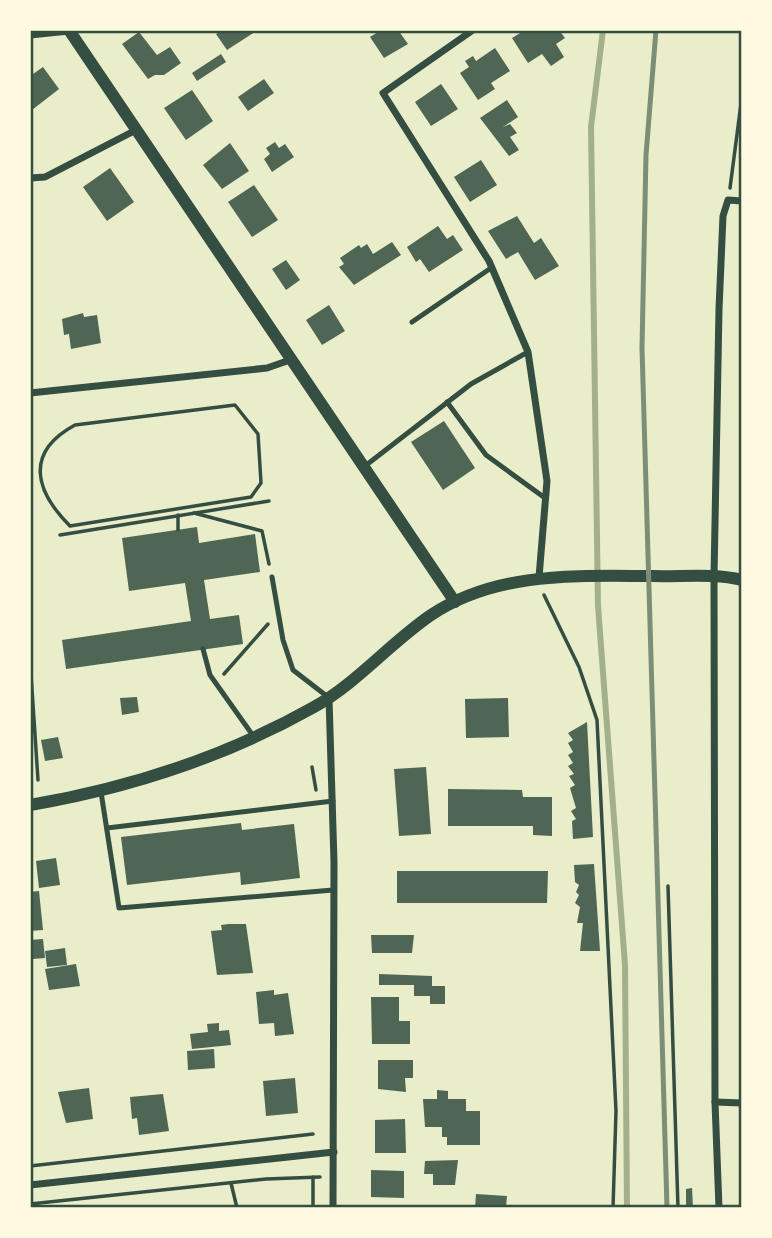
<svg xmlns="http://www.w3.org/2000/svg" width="772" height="1238" viewBox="0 0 772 1238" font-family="'IBM Plex Serif',serif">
  <rect width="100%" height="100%" fill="#e9edc9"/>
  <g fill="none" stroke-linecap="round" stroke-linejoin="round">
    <path stroke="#a3b18a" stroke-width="6" d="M603,30L591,127L598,606L625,965L627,1208"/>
  </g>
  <g fill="#4f6655">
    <path d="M223,30H258L227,50L216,34Z"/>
    <path d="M381,30H398L408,44L384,58L370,37Z"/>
    <path d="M525,30H559L565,38L556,44L564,57L551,66L542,54L528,63L512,38Z"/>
    <path d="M139,32L157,55L170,47L181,63L164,75H155L148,79L122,44Z"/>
    <path d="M495,48L510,71L491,83L495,89L478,100L460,73L469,67L465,61L473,56L476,61Z"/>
    <path d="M221,54L226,62L197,81L192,73Z"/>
    <path d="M43,67L59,89L32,110L30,70L33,74Z"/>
    <path d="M264,79L274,93L248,111L238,97Z"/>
    <path d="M441,84L458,109L431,126L415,102Z"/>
    <path d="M192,90L213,121L186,140L164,108Z"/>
    <path d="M507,100L518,117L503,127L510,124L517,133L510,137L519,150L509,156L480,118Z"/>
    <path d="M275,142L279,148L285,144L294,157L272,172L264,159L270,154L266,148Z"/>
    <path d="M230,143L249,171L222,189L203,165Z"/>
    <path d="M481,160L497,185L470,202L454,177Z"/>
    <path d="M110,168L134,202L107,221L83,187Z"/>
    <path d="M254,185L278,220L252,237L228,202Z"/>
    <path d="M517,216L534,243L541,238L559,266L535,280L518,252L506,259L488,231Z"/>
    <path d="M438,226L447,239L453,235L463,250L429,272L420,259L416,262L407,247Z"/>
    <path d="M392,242L401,255L354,285L339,267L344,264L340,258L359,245L361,248L367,244L373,254Z"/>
    <path d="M286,260L300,280L286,290L272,269Z"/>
    <path d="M329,305L345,331L322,345L306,320Z"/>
    <path d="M83,313L84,317L97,315L101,343L71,349L69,334L64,335L62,319Z"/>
    <path d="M444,421L475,468L443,490L411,442Z"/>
    <path d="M197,527L199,543L255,534L260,572L204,580L210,619L239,615L243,644L66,669L62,640L191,621L185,583L129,591L122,538Z"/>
    <path d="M137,697L139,712L122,715L120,698Z"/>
    <path d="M508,698L509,737L466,738L465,699Z"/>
    <path d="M587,722L593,837L573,839L572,821L576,819L571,811L576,808L570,788L575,785L569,776L574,774L568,766L573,763L568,755L573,752L568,743L573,740L568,733Z"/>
    <path d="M58,737L63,758L45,761L41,740Z"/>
    <path d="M426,767L431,834L399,836L394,769Z"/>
    <path d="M448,789L522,790L523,797H552V836L533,835V826H448Z"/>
    <path d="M241,823L242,830L294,824L300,878L241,885L240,872L127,885L121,837Z"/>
    <path d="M56,858L60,885L39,888L36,861Z"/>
    <path d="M594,864L600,951H580L583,923H577L580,907L575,903L579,895L576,892L579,885L575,882L574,865Z"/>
    <path d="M397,871H548L547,903H397Z"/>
    <path d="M39,891L43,930L30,931V892Z"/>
    <path d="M229,924H246L253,973L217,975L211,931L222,930L221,925Z"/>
    <path d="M371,935H414L412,953H372Z"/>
    <path d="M43,939L45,958L33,959L30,940Z"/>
    <path d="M65,948L67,965L47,967L45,951Z"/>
    <path d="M76,964L80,986L49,990L45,969Z"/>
    <path d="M379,974L432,976V986H445V1004H430V996H414V985H379Z"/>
    <path d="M274,990V995L288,993L294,1034L275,1036L274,1023L259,1024L256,992Z"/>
    <path d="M371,997H399V1021H410V1044H372Z"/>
    <path d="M219,1023V1031L229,1030L231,1045L192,1049L190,1034L208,1032L207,1024Z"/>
    <path d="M214,1049L215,1068L188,1070L187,1051Z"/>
    <path d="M378,1060H413V1078H405L406,1092L378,1089Z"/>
    <path d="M295,1078L298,1113L266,1116L263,1081Z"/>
    <path d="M89,1088L93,1119L66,1123L58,1092Z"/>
    <path d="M437,1090L448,1091V1099H466V1111H480V1145H447V1137H442V1127H425L423,1099H437Z"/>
    <path d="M163,1094L169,1131L139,1135L137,1118L132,1119L130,1097Z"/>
    <path d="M405,1119L406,1153H375V1120Z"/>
    <path d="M458,1160L455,1185H433V1174H424L425,1161Z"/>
    <path d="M371,1170L404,1171V1198L371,1197Z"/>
    <path d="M692,1188L693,1208H686V1189Z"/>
    <path d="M476,1194L507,1196L506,1208H475Z"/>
  </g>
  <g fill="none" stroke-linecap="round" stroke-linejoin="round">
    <g stroke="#344e41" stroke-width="3.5">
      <path d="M730,188L742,96"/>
      <path d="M235,405L258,434L261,483L251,497L70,526C34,490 25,452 75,425Z"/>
      <path d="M194,513L262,531L269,564"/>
      <path d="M178,515V530"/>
      <path d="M60,535L269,501"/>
      <path d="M544,595L579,667L597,720L616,1111L613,1208"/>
      <path d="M30,659L38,780"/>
      <path d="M224,674L268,624"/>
      <path d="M312,767L316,790"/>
      <path d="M668,886L678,1208"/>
      <path d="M741,1090L742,1079"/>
      <path d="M30,1166L313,1134"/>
      <path d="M231,1183L237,1208"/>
      <path d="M30,1204L266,1179L320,1177"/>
      <path d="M313,1208V1177"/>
    </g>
    <g stroke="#344e41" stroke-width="5">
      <path d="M412,322L491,268"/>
      <path d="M447,402L486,455L545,498"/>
      <path d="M365,466L471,384L528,352"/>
      <path d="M272,577L283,640L293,670L328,697"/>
      <path d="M203,649L210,675L254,737"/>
      <path d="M101,792L119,908L333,890"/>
      <path d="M107,828L333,801"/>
    </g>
    <g stroke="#344e41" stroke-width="7">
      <path d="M473,30L383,93L489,261L528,352L547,481L539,577"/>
      <path d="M30,35L69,31"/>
      <path d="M30,178L45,177L136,130"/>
      <path d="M30,393L267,368L290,360"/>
      <path d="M329,698L334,862L333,1208"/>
      <path d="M715,1102L742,1103"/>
      <path d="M30,1185L334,1152"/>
      <path d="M719,1208L715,1102L714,577L719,309L723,216L728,200L742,201"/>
    </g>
    <g stroke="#344e41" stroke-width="12">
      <path d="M69,30L455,602"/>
      <path d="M30,805C130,788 225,757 314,707C357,683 390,643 431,615C497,571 577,576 652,576C682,577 714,573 742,580"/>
    </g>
    <path stroke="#7c8e77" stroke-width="5" d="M656,30L646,155L642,348L667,1208"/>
  </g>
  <rect width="772" height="1238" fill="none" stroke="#fefae0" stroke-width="63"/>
  <rect x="32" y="32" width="708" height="1174" fill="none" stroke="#344e41" stroke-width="2.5"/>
</svg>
